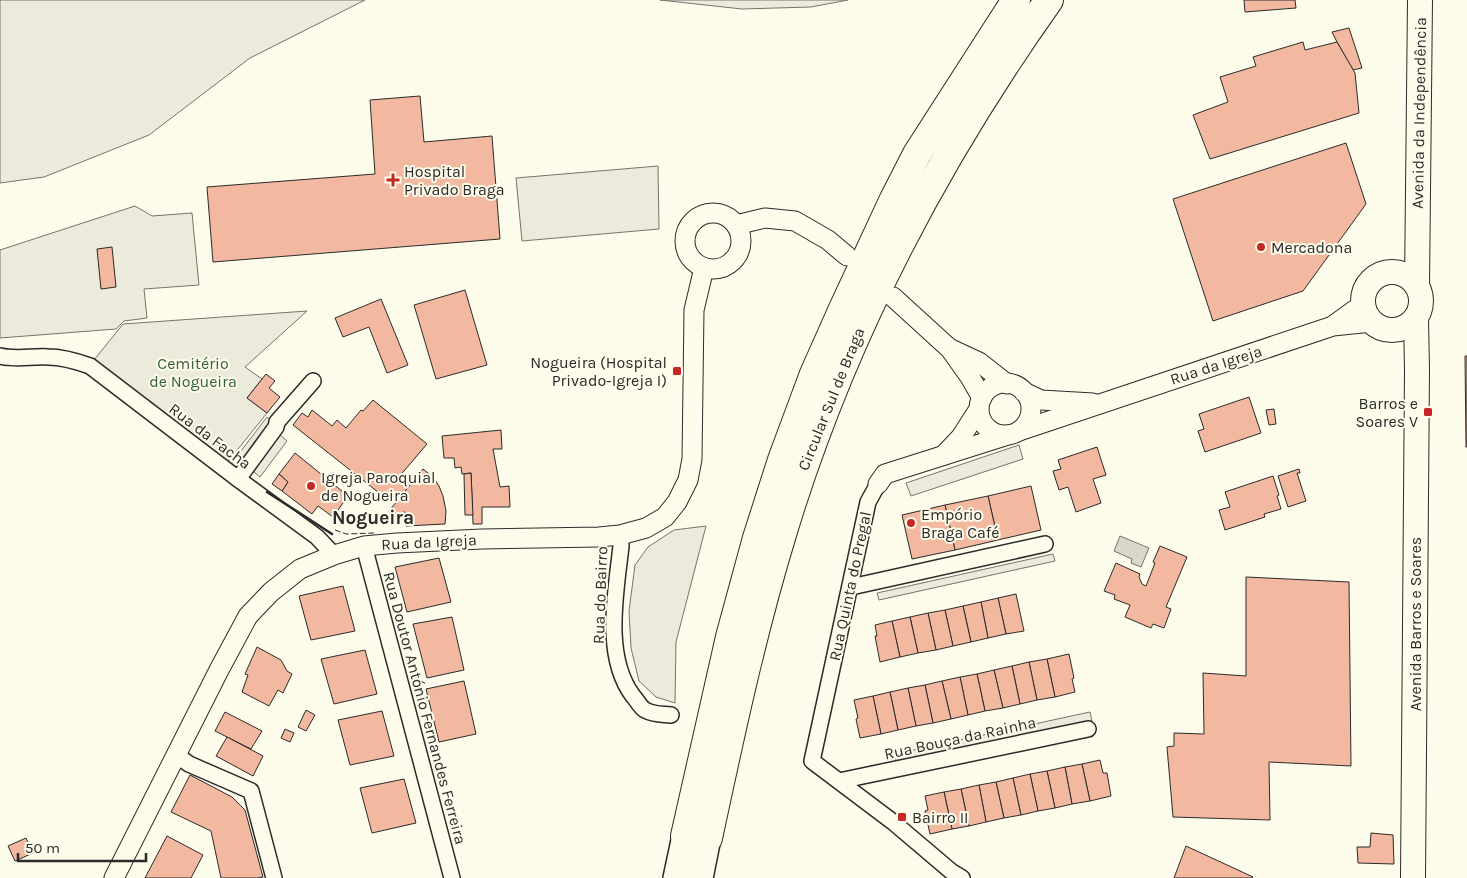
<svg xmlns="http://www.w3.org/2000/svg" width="1467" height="878" viewBox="0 0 1467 878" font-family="Karla,sans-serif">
  <rect width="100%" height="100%" fill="#fdfbea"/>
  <g fill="#ecebdb" stroke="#74746e">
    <path d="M0,0H365L250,58L149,135L44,177L0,183Z"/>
    <path d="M660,0H848L811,7L742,9Z"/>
    <path d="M307,311L245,367L262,379L247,398L267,413L226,464L94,360L123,324Z"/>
  </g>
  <g fill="#eceadb" stroke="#74746e">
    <path d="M658,166L659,229L522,241L516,178Z"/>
    <path d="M135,206L152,216L192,213L199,285L144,289L147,318L124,321L116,329L0,338V250Z"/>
    <path d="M267,417L274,423L237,469L231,464Z"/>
    <path d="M280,435L287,441L260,477L253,471Z"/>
    <path d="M1019,445L1023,459L911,496L906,483Z"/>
    <path d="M706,526L676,642L675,703L656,697L639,681L631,648L629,611L635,565L648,547L674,530Z"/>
    <path d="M1053,554L1055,561L879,600L877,593Z"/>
    <path d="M1090,712L1092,721L896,762L895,754Z"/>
  </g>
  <path fill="#d8d7c9" stroke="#74746e" d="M1120,536L1149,548L1141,567L1131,563L1132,559L1114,551Z"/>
  <g fill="#f2b8a0" stroke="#2b2b2b">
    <path d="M1244,0H1295L1296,8L1245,12Z"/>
    <path d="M1349,28L1362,68L1353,70L1337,42L1332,32Z"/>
    <path d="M1303,42L1305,50L1337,42L1355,73L1359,113L1210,159L1193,115L1228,102L1220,77L1256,66L1253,57Z"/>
    <path d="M420,96L424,142L492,136L500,239L213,262L207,187L375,174L370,100Z"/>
    <path d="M1346,143L1366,204L1303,291L1213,321L1173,199Z"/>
    <path d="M112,247L116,287L101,289L97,249Z"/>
    <path d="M465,290L487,365L436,379L414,305Z"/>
    <path d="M381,299L408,365L387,373L369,327L343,337L335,318Z"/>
    <path d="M1465,356H1467V447H1466Z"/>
    <path d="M266,374L275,381L269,388L280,397L267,413L247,398Z"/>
    <path d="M1249,397L1261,433L1205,452L1198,431L1204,429L1199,414Z"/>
    <path d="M373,400L427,444L398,478L410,486L398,501L387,492L383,496L293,425L302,413L308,417L312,410L332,426L337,420L346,428L361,410L363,411Z"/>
    <path d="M1274,409L1276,424L1269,425L1266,410Z"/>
    <path d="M501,430L502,449H493L500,487L509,486L510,507H482V524H473L471,473L462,474L461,467L455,468L454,458H444L442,436Z"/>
    <path d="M1097,447L1106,475L1093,479L1101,503L1076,512L1068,487L1059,490L1053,471L1061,469L1058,460Z"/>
    <path d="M295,453L348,496L333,517L318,506L312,514L282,491L288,482L279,474Z"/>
    <path d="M423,469L433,477L439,486L443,496L446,511L445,524L406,526L405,512L391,514L389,511Z"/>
    <path d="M1299,469L1300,473H1297L1306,501L1288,507L1278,476Z"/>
    <path d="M471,473L473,515H465L464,474Z"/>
    <path d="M279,474L288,482L282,491L272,484Z"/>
    <path d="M1273,476L1279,495L1277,496L1281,509L1264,514L1265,517L1225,530L1219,510L1230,507L1225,492Z"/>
    <path d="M1031,486L1041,530L998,540L988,496Z"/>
    <path d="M988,496L998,540L955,550L945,505Z"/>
    <path d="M945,505L955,550L912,559L902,515Z"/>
    <path d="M1160,546L1187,557L1166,607L1171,609L1164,628L1153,624L1151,628L1125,617L1130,605L1114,599L1115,595L1104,591L1116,563L1140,574L1139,577L1142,584L1146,586L1155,563L1153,562Z"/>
    <path d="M439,558L451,602L407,612L395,567Z"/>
    <path d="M1246,577L1349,582L1351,766L1269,762L1270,820L1173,817L1167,747L1174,746V733L1204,734L1203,673L1246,676Z"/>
    <path d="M343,586L355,631L311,640L299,596Z"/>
    <path d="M1016,594L1024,631L1006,634L998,598Z"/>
    <path d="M998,598L1006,634L988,638L981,602Z"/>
    <path d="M981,602L988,638L971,642L963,606Z"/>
    <path d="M963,606L971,642L953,646L945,610Z"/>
    <path d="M945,610L953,646L936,650L928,613Z"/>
    <path d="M928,613L936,650L918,653L910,617Z"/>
    <path d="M452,617L464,670L427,678L413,624Z"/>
    <path d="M910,617L918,653L900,657L892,621Z"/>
    <path d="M892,621L900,657L880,662L875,636H877L875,625Z"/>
    <path d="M257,647L281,660L287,671L292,674L283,693L278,690L269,706L242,692L248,675L245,674Z"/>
    <path d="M365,650L377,694L334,704L321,659Z"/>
    <path d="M1069,654L1074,678L1072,679L1075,692L1055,697L1047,659Z"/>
    <path d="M1047,659L1055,697L1037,700L1029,662Z"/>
    <path d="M1029,662L1037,700L1020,704L1012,666Z"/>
    <path d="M1012,666L1020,704L1003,708L994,670Z"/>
    <path d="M994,670L1003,708L985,711L977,674Z"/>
    <path d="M977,674L985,711L968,715L960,677Z"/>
    <path d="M960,677L968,715L951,719L942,681Z"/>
    <path d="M464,681L476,734L439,742L426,689Z"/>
    <path d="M942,681L951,719L933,723L925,685Z"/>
    <path d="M925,685L933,723L916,726L908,688Z"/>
    <path d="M908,688L916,726L898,730L890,692Z"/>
    <path d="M890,692L898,730L881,734L873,696Z"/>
    <path d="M873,696L881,734L860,738L856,719L858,718L854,700Z"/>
    <path d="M306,710L315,715L306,731L298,727Z"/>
    <path d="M382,711L394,756L350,765L338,720Z"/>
    <path d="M225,712L262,731L251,749L215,731Z"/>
    <path d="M285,729L294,733L290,742L281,738Z"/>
    <path d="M227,737L263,756L253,776L216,756Z"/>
    <path d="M1100,760L1103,773H1107L1111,796L1090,801L1082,764Z"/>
    <path d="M1082,764L1090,801L1072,804L1065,767Z"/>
    <path d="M1065,767L1072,804L1055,808L1047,771Z"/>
    <path d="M1047,771L1055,808L1038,811L1030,774Z"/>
    <path d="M1030,774L1038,811L1021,815L1013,778Z"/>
    <path d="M190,775L232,797L245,810L263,877L257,878H221L211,831L171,812Z"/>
    <path d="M1013,778L1021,815L1004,818L996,782Z"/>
    <path d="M404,779L416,823L372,833L360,788Z"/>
    <path d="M996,782L1004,818L986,822L979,785Z"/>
    <path d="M979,785L986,822L969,826L961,789Z"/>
    <path d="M961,789L969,826L952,829L944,792Z"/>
    <path d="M944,792L952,829L930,834L925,811L928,810L925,796Z"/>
    <path d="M1371,833L1393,835L1394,864L1358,863L1357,847H1370Z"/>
    <path d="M167,836L203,855L191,878H145Z"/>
    <path d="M26,838L33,853L15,861L8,846Z"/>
    <path d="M1186,846L1253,877L1252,878H1174Z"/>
  </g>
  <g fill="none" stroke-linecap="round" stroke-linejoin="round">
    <defs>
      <g id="minor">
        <path d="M0,356C16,360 32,356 48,357C63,357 76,361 90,366L238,479L317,537L334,555"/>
        <path d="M238,479L276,427L277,422L313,381"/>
        <path d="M878,484L868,502L812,761L893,822L952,872L962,878"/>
        <path d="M620,535L621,546C616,592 603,656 633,696C637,700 640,707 645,710C654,715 662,714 671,715"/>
        <path d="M364,546L452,878"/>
        <path d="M851,587L1045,544"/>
        <path d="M176,755L189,764L251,791L274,878"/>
        <path d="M839,781L1088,729"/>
      </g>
      <g id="tertiary">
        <circle cx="713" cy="241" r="28"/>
        <path d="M736,225L765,218L795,221L828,240L847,256"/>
        <path d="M893,297L950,349L970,377L982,398"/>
        <path d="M1334,325L1363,304"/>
        <path d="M951,349L979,362L1007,384"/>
        <circle cx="1005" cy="409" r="26"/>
        <path d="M1024,392L1041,400L1093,403"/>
        <path d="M1019,431L1333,326L1372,322"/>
        <path d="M944,455L961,437L979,409"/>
        <path d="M878,484L885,474L1008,435"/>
        <path d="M114,878L219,670L248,616L271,592L300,569L334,555L364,546L397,543L482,539L599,537L620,535L646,528L665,517L677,502L688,480L692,459L694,310L704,268"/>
      </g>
      <g id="primary">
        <circle cx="1392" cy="301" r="29"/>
        <path d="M1417,286L1420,0"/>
        <path d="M1413,878L1417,370L1416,318"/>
      </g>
      <g id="trunk">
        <path d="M676,878L685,836"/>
        <path d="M700,878L708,838"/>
      </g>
      <g id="motorway">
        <path d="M685,836L730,637L757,538L782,460L814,374L842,311L894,199L917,154L1016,0"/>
        <path d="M708,838C730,735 752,632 783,531C841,340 934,162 1049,0"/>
      </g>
    </defs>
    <use href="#minor" stroke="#2b2b2b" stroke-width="18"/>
    <use href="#tertiary" stroke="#2b2b2b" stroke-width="21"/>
    <use href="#primary" stroke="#2b2b2b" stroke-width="26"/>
    <use href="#trunk" stroke="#2b2b2b" stroke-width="28"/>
    <use href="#motorway" stroke="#2b2b2b" stroke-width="30"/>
    <use href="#minor" stroke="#fdfbea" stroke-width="15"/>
    <use href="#tertiary" stroke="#fdfbea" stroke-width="19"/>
    <use href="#primary" stroke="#fdfbea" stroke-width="24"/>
    <use href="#trunk" stroke="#fdfbea" stroke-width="25"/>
    <use href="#motorway" stroke="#fdfbea" stroke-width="28"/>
    <path stroke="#2b2b2b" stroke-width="1" stroke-dasharray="6 2.5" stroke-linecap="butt" d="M335,530L346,534L374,533"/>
    <path stroke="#2b2b2b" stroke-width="2.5" d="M267,492L332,534"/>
  </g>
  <g fill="#c62828" stroke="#fdfbea" stroke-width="2">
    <path d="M390.5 172.5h5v5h5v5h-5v5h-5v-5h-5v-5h5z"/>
    <circle cx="1261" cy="247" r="5"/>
    <rect x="672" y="366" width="10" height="10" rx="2.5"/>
    <rect x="1423" y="407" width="10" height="10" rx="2.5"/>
    <circle cx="311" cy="486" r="5"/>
    <circle cx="911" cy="523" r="5"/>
    <rect x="897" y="812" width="10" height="10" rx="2.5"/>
  </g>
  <g text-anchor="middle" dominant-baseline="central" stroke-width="4" stroke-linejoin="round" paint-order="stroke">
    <g font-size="16" fill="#2b2b2b" stroke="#fdfbea">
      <text transform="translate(1419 113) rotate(-89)">Avenida da Independência</text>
      <text transform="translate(1216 365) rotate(-18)">Rua da Igreja</text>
      <text transform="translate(831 399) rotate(-68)">Circular Sul de Braga</text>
      <text transform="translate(210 436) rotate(37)">Rua da Facha</text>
      <text transform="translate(429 542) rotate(-3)">Rua da Igreja</text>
      <text transform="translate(850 586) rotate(-78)">Rua Quinta do Pregal</text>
      <text transform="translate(600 595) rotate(-88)">Rua do Bairro</text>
      <text transform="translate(1415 624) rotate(-90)">Avenida Barros e Soares</text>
      <text transform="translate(425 708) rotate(75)">Rua Doutor António Fernandes Ferreira</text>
      <text transform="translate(960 738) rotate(-12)">Rua Bouça da Rainha</text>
    </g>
    <g font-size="16" fill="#2b2b2b" stroke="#fdfbea" text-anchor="start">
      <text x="404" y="171">Hospital<tspan x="404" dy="18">Privado Braga</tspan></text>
      <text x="1271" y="247">Mercadona</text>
      <text x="667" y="362" text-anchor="end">Nogueira (Hospital<tspan x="667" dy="18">Privado-Igreja I)</tspan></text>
      <text x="1418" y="403" text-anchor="end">Barros e<tspan x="1418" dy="18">Soares V</tspan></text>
      <text x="321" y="477">Igreja Paroquial<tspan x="321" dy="18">de Nogueira</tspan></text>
      <text x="921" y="514">Empório<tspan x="921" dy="18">Braga Café</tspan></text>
      <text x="912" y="817">Bairro II</text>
    </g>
    <g font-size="16" fill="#34623c" stroke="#fdfbea">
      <text x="193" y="363">Cemitério<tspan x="193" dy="18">de Nogueira</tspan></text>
    </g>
    <g font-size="19" font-weight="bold" fill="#2b2b2b" stroke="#fdfbea">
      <text x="373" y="518">Nogueira</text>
    </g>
  </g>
  <path d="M18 853v8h128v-8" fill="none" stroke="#2b2b2b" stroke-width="2.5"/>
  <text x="25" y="853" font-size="15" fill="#2b2b2b" stroke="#fdfbea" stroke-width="4" paint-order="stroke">50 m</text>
</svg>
